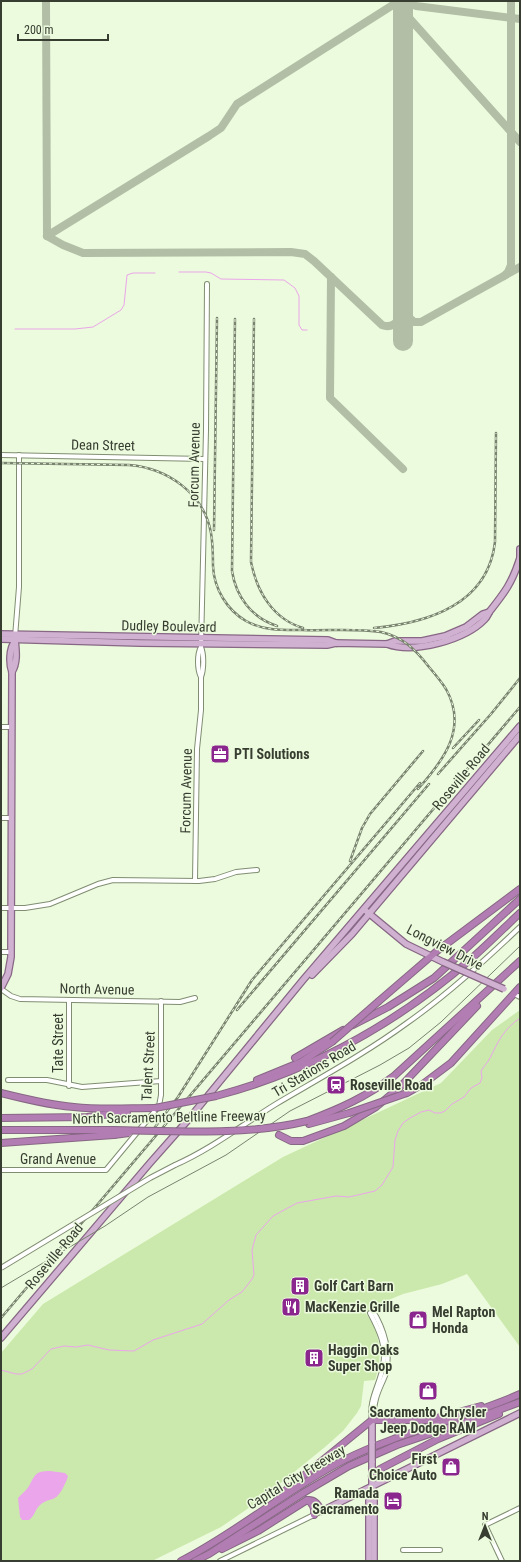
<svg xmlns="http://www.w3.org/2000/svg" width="521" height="1562" viewBox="0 0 521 1562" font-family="'Roboto Condensed',sans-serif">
  <rect width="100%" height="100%" fill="#ecfbdd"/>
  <path fill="#cbe9ac" d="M520,1010V1347L467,1274L442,1284L403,1294L391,1299L365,1312C381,1334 383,1355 375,1380L364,1381L361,1406L357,1413L343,1431L325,1447L256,1503L221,1527L152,1561H1V1353L43,1304L283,1157L441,1083L492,1030Z"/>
  <path fill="#eba5eb" d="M50,1471L65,1473L68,1476C67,1481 65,1483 63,1488C54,1504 51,1496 40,1505C35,1509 35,1516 29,1520H22L20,1517L18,1498C21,1494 26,1491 29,1486C35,1475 35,1471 50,1471Z"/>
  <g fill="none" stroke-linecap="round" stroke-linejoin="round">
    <g stroke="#eba5eb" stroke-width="1">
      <path d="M179,272H206L211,273L221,279L284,280L295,288L299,296V325L302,330H307"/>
      <path d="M15,329H75L93,327L121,310L124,305L127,275L133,273H155"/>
      <path d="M1,1370L16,1374H22L32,1369L51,1349L64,1346L76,1347L88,1345L109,1350L134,1351L153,1340L202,1324L229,1300L242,1292L252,1279L254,1275L252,1250L256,1235L273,1216L297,1203L336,1196L349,1197L375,1191L382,1185L393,1167L395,1140L398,1131L403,1123L410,1118L421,1112L429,1110L435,1113H440L445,1111L452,1104L464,1097L471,1088L480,1083L482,1078L481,1071C484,1066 488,1062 490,1058C499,1040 503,1030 520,1018"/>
    </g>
    <g stroke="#b2bfa6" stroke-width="8">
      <path d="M46,1L47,236"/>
      <path d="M394,1L520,142"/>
      <path d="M407,1L416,6L520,19"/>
      <path d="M47,236L209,136L221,128L237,104L399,1"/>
      <path d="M47,236L63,245L83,253L291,252L305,254L314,261L382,325C392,329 397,322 403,315"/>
      <path d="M504,276L508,272L511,265V1"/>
      <path d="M331,277L330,398L403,469"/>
      <path d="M403,312L414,322H421L520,267"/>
    </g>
    <path stroke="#b2bfa6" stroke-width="20" d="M403,341V1"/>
    <defs>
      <g id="minor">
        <path d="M1,455L205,459"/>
        <path d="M15,637L19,587V455"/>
        <path d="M201,677C197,669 197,654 201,647"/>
        <path d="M1,727H11"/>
        <path d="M1,818H11"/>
        <path d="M195,881L197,749L201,710V677C204,669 204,654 201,647L206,430L207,284"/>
        <path d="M1,908H25L50,904L98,884L113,880L199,881L215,879L236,872L257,870"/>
        <path d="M1,952H11"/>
        <path d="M1,989L11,996L20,999L180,1002L195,998"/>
        <path d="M514,994L520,997"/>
        <path d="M8,1080H47L82,1087L161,1081"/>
        <path d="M69,1086V1000"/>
        <path d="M175,1165C211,1149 242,1125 276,1104C320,1078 366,1053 407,1023C447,995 484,961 520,927"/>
        <path d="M1,1170H106L159,1106L161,1095V1001"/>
        <path d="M370,1313C379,1330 387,1346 383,1366C380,1385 368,1400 372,1420"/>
        <path d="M372,1420C374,1413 374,1406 376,1399C378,1390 383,1382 386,1373C391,1352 384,1329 373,1311"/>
        <path d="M403,1550H440"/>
        <path d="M220,1561L322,1511"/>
        <path d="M502,1561L485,1525L520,1508"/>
      </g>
      <g id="major">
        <path d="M520,549V558"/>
        <path d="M1,634L328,640L336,643"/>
        <path d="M1,639L140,643L327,645L336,643L387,644L395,641H422L445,636L466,627L483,614L489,612"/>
        <path d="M387,644C414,654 465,640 485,619C487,617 488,614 490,611C505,592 512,583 520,558"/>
        <path d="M12,672C18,662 16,650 15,639"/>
        <path d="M366,911L406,944L443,962"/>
        <path d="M312,975L352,934L520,735"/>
        <path d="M1,988L8,974L11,957L12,672C9,664 9,648 15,641"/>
        <path d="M1,1338L150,1163L188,1120L303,980L520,726"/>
        <path d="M372,1443V1420"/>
        <path d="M372,1487L374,1494V1561"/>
        <path d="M322,1511L520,1413"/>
        <path d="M369,1561V1497L372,1487V1461"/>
      </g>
      <g id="highway">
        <path d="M379,1001L437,951L520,889"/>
        <path d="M353,1025L388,1007L434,978L520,899"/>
        <path d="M295,1058L343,1030"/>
        <path d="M257,1080L301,1062L332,1042"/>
        <path d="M1,1093C25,1099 49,1105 74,1107C101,1110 128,1108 155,1108"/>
        <path d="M407,1093L423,1084L451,1063L520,987"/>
        <path d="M216,1096C311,1071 397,1023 471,959C488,944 504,928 520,913"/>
        <path d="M1,1118L87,1117L127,1112"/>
        <path d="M307,1121C339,1109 366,1097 394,1076L520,961"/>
        <path d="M309,1124L349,1113"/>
        <path d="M1,1130H113"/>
        <path d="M279,1135L291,1141H303L344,1126L376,1107L400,1087L477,1006"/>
        <path d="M1,1143L114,1135"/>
        <path d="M372,1476L380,1469L438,1439L499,1414"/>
        <path d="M277,1500L281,1494L372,1420H429L481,1406"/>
        <path d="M307,1500C313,1503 315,1508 314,1515"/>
        <path d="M222,1549L258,1531L307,1500C315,1499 318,1505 322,1511"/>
        <path d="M181,1561C238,1532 287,1489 344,1460C400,1432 463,1419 520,1394"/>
        <path d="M195,1561L209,1554L303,1493L349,1466L397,1445L477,1418L520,1402"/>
      </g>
    </defs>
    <use href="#minor" stroke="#808d72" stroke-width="6"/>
    <use href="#major" stroke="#876785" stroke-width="8"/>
    <use href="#highway" stroke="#876785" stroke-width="8"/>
    <use href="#minor" stroke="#fff" stroke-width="4"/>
    <use href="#major" stroke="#d1b1d1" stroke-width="5.5"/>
    <use href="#highway" stroke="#b27db2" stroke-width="6"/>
    <path stroke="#798370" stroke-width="1" d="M1,1288L105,1226L148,1197L226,1155L290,1111L380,1065L409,1048L441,1022L520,946"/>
    <defs>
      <g id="rail">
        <path d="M235,319L232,571C236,597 252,618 277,626"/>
        <path d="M254,319L251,562C257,592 273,619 303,628"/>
        <path d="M1,463L129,465C167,468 204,493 211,533C213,544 213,555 213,566C214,589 227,610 246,621C264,631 283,630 302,630C328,631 356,628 381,632C403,637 416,650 429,667C435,674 441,681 446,689C468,728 444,760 418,789"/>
        <path d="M214,530L217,318"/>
        <path d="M374,628C428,623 488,604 495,542L496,433"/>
        <path d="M453,748L479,720"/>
        <path d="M438,774L491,714L520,678"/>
        <path d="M350,861L362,828L370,814L423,751"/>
        <path d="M237,1010L429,784"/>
        <path d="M152,1131L178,1097L252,980L420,783"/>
        <path d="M1,1318L520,707"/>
      </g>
    </defs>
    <use href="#rail" stroke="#798370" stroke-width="2.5"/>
    <use href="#rail" stroke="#ecfbdd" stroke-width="1" stroke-dasharray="3" stroke-linecap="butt"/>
    <defs>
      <path id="minor-bridge" d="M1,1268L150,1178L175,1165"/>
      <g id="major-bridge">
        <path d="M443,962L504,989"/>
        <path d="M372,1461V1443"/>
      </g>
      <g id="highway-bridge">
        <path d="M332,1042L379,1001"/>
        <path d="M155,1108L216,1096"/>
        <path d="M349,1113L407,1093"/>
        <path d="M113,1130C176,1131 246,1136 307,1121"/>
        <path d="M114,1135L129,1133"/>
      </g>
    </defs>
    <use href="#minor-bridge" stroke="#808d72" stroke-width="6" stroke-linecap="butt"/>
    <use href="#major-bridge" stroke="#876785" stroke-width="8" stroke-linecap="butt"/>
    <use href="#highway-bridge" stroke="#876785" stroke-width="8" stroke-linecap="butt"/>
    <use href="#minor-bridge" stroke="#fff" stroke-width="4"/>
    <use href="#major-bridge" stroke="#d1b1d1" stroke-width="5.5"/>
    <use href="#highway-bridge" stroke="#b27db2" stroke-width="6"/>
  </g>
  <defs>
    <symbol id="office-square" viewBox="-11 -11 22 22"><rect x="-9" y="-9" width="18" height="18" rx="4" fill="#8b268e" stroke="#ecfbdd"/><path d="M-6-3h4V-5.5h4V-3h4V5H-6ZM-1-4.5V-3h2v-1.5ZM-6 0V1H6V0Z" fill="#fff"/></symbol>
    <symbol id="station-square" viewBox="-11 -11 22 22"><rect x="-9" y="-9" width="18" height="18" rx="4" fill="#8b268e" stroke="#ecfbdd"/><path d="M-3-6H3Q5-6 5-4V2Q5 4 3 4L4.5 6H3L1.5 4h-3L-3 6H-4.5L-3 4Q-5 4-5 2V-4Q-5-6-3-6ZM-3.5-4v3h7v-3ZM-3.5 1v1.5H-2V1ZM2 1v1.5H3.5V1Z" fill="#fff"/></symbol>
    <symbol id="building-square" viewBox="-11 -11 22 22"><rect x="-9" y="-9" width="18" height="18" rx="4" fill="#8b268e" stroke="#ecfbdd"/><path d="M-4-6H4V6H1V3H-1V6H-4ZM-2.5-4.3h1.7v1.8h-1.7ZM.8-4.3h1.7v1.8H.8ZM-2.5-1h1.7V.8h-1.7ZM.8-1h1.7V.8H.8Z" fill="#fff"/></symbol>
    <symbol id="restaurant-square" viewBox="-11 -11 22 22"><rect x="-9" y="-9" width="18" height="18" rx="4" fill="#8b268e" stroke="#ecfbdd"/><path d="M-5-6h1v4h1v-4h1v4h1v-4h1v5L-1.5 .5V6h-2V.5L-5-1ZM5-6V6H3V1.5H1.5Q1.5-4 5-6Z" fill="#fff"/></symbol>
    <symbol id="shop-square" viewBox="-11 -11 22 22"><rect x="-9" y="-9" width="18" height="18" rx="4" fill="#8b268e" stroke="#ecfbdd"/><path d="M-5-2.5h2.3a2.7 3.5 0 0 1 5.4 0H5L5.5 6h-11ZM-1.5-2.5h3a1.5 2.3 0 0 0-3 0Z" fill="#fff"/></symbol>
    <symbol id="hotel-square" viewBox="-11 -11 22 22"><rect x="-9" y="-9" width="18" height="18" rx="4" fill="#8b268e" stroke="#ecfbdd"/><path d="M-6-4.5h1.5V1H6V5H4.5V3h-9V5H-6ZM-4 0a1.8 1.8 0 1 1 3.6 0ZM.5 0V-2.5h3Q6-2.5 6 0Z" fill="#fff"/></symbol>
  </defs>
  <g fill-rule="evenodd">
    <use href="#office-square" x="209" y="743" width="22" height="22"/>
    <use href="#station-square" x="325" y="1074" width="22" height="22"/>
    <use href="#building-square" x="289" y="1275" width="22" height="22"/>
    <use href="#restaurant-square" x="280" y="1296" width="22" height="22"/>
    <use href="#shop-square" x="407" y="1309" width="22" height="22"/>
    <use href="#building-square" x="303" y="1347" width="22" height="22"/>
    <use href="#shop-square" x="417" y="1380" width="22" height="22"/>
    <use href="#shop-square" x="440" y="1456" width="22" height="22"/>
    <use href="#hotel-square" x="382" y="1490" width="22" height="22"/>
  </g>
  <g text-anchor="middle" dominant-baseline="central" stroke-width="3" stroke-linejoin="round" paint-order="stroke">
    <g font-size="14" fill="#373d31" stroke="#ecfbdd">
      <text transform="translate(103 445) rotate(1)">Dean Street</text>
      <text transform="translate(194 465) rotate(-89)">Forcum Avenue</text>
      <text transform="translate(169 626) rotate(1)">Dudley Boulevard</text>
      <text transform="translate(461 777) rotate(-50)">Roseville Road</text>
      <text transform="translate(186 791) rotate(-89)">Forcum Avenue</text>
      <text transform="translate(445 947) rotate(27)">Longview Drive</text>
      <text transform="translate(97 989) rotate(1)">North Avenue</text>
      <text transform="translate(58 1043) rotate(-90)">Tate Street</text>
      <text transform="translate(148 1066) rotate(-87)">Talent Street</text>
      <text transform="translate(314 1069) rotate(-31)">Tri Stations Road</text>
      <text transform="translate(169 1117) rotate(-1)">North Sacramento Beltline Freeway</text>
      <text x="58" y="1159">Grand Avenue</text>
      <text transform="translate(54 1256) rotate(-50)">Roseville Road</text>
      <text transform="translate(296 1477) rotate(-31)">Capital City Freeway</text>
    </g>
    <g font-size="14" font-weight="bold" fill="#373d31" stroke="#ecfbdd" text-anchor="start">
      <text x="234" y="754">PTI Solutions</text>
      <text x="350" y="1085">Roseville Road</text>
      <text x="314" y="1286">Golf Cart Barn</text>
      <text x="305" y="1307">MacKenzie Grille</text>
      <text x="432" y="1312">Mel Rapton<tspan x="432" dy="16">Honda</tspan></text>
      <text x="328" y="1350">Haggin Oaks<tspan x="328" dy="16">Super Shop</tspan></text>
      <text x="428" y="1412" text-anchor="middle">Sacramento Chrysler<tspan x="428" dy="16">Jeep Dodge RAM</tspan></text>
      <text x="437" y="1459" text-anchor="end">First<tspan x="437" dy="16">Choice Auto</tspan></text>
      <text x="379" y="1493" text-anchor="end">Ramada<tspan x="379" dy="16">Sacramento</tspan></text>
    </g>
  </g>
  <rect width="521" height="1562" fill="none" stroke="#373d31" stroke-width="4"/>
  <g transform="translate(485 1526)" stroke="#ecfbdd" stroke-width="3" paint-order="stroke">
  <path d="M0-3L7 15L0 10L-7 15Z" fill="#373d31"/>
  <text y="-6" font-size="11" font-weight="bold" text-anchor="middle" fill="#373d31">N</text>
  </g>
  <path d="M18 34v6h90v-6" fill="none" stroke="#373d31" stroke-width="2"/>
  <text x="24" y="34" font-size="12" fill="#373d31" stroke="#ecfbdd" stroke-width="3" paint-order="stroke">200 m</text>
</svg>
